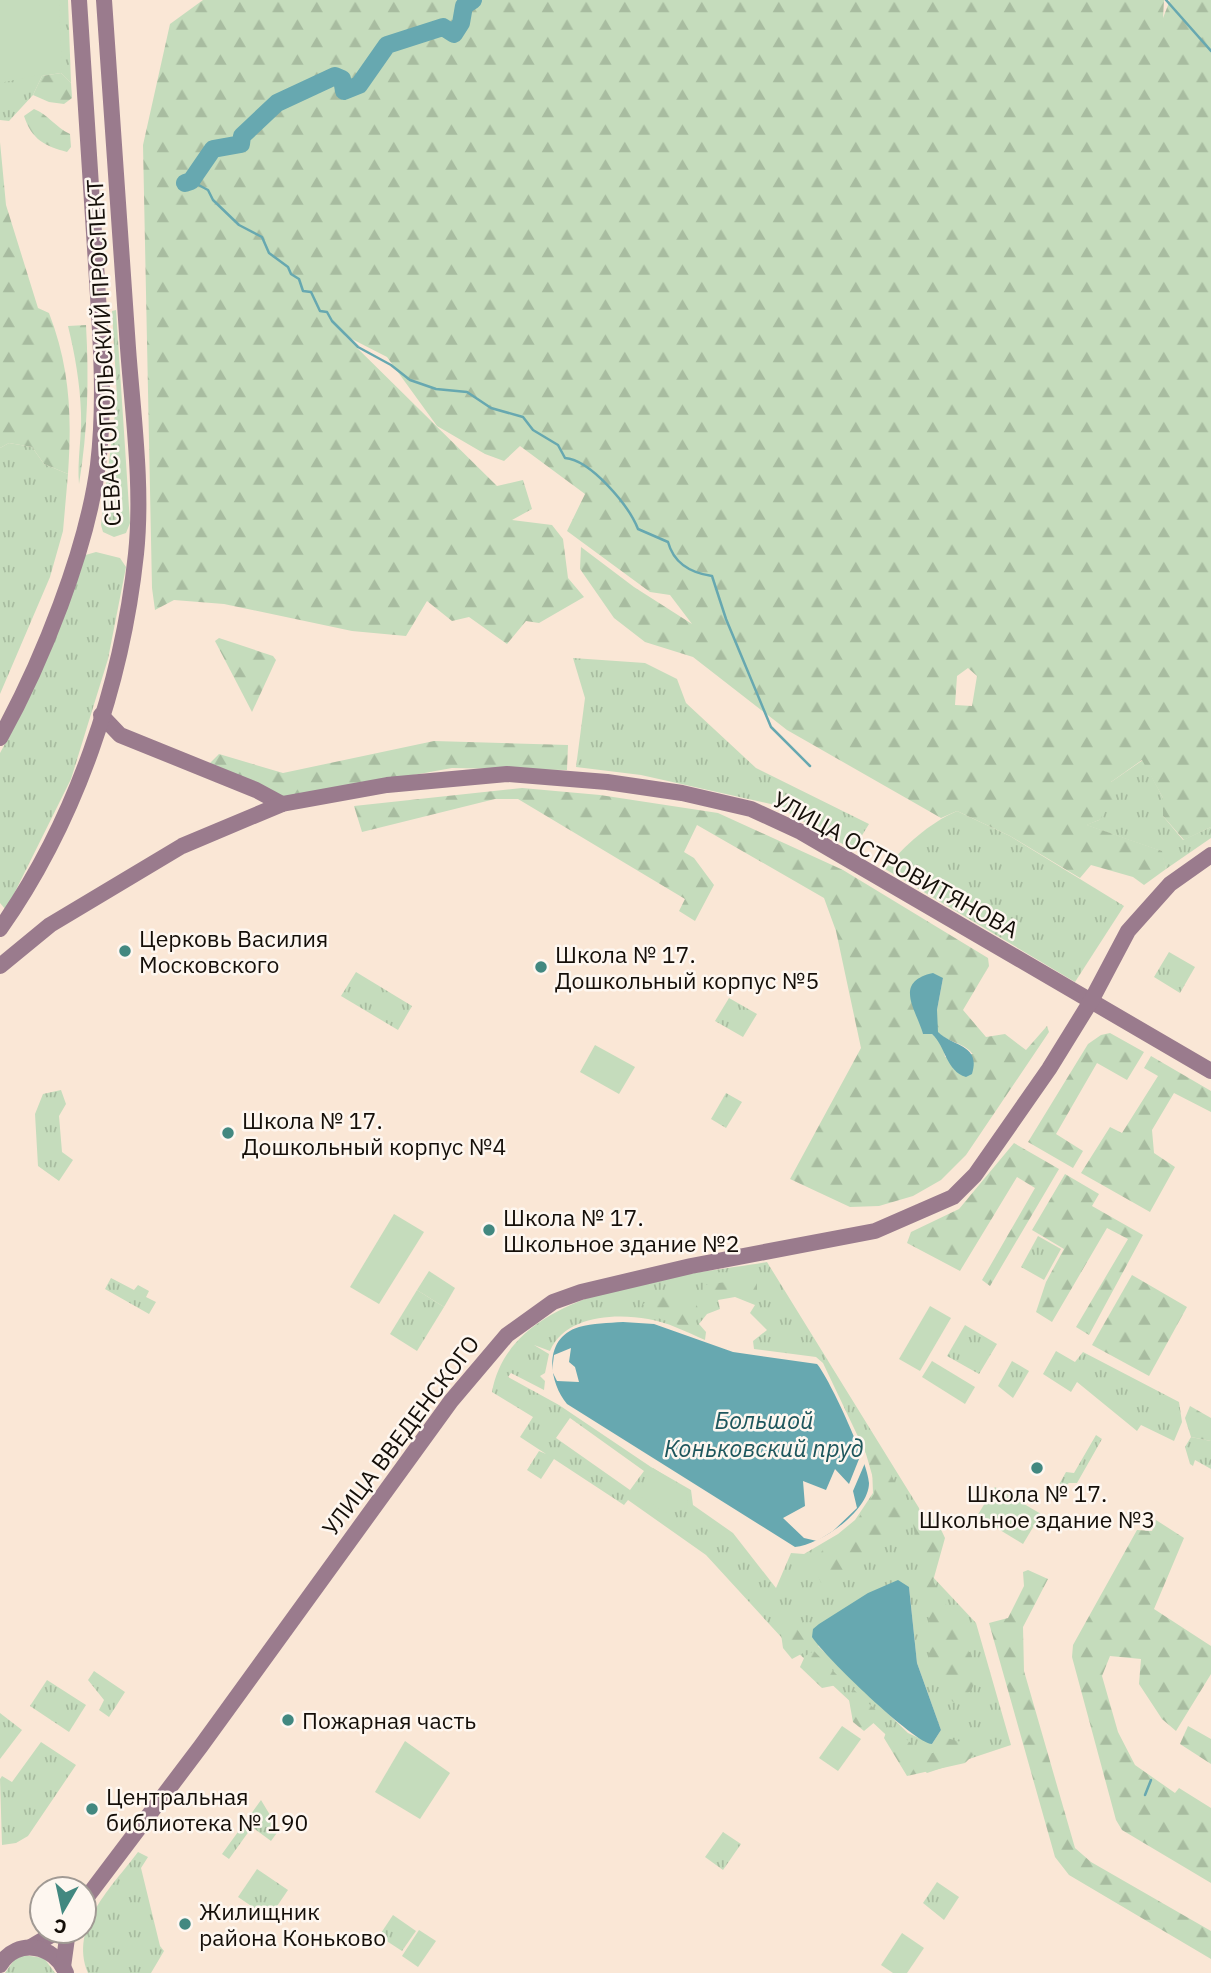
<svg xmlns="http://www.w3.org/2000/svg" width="1211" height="1973" viewBox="0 0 1211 1973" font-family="'IBM Plex Sans',sans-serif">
  <defs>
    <pattern id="grass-tufts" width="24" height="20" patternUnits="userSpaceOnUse" patternTransform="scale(1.75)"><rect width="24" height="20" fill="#c5dcbc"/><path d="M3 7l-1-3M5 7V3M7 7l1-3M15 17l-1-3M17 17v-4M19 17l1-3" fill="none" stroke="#a8bca0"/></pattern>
    <pattern id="forest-firs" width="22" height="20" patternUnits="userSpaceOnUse" patternTransform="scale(1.75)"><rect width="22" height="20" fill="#c5dcbc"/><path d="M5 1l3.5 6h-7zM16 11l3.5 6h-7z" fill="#a8bca0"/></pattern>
  </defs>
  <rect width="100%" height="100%" fill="#fae7d6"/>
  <g fill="url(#grass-tufts)" fill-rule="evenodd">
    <path d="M0,0H68L71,83L61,73L42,76L33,95L9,121L0,120Z"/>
    <path d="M116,310L130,523L126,533L114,537L103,532L101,525L117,398L112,311Z"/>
    <path d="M9,443L32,447L44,464L68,474L63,531L50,577L0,694V448Z"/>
    <path d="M96,552L120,558L126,567L108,659L71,779L6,910L0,903V753L26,705L82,556Z"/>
    <path d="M573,658L645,663L677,679L686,703L756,768L869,824L853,850L775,805L641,775L576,767L585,698Z"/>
    <path d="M1143,760L1163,798V816L1183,840L1211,827V838L1166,869L1161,851L1086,825L1099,820L1111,782Z"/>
    <path d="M957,811L1010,836L1124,906L1075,982L885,869C904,846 929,823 957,811Z"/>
    <path d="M1169,952L1195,967L1180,993L1154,977Z"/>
    <path d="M356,972L412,1006L398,1030L341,996Z"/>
    <path d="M729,998L757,1014L743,1037L715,1021Z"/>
    <path d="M61,1090L66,1104L59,1116L62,1152L73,1160L59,1181L38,1166L35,1114L43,1094Z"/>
    <path d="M726,1093L742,1102L726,1128L711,1119Z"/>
    <path d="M1038,1236L1061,1249L1044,1280L1021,1267Z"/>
    <path d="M767,1262L919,1508L931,1575L976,1623L1011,1745L927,1773L782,1638L706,1555L628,1500L624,1505L554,1459L541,1479L527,1470L539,1451L546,1454L520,1437L533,1417L492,1392C511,1285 681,1277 767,1262ZM735,1297L755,1305L750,1313L767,1330L753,1341L754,1349L816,1357L823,1363L872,1466L873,1493L855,1520L838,1534L804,1554L791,1553L776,1588L733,1533L693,1505L691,1490L651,1467L559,1405L508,1377L511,1373L544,1390L545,1381L540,1376L545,1373L549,1354L534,1345L550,1351C565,1316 614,1313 648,1319C667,1322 687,1332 705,1340L706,1332L699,1324L707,1314L720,1309L718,1300ZM570,1418L644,1471L630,1490L556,1438ZM909,1587L917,1663L941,1730L932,1744L908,1733L818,1646Z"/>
    <path d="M111,1278L134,1290L138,1285L149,1291L146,1297L156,1302L149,1314L105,1289Z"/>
    <path d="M417,1290L444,1307L417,1351L390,1334Z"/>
    <path d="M965,1325L997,1344L979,1374L947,1356Z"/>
    <path d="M1056,1351L1075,1362L1083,1352L1179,1402L1182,1422L1174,1441L1141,1425L1137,1431L1077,1382L1071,1392L1043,1374Z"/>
    <path d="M1012,1361L1029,1371L1013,1398L998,1386Z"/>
    <path d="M1096,1435L1102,1439L1077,1483H1069L1059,1491L1056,1490L1066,1472L1074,1473Z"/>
    <path d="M1191,1437L1211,1441V1469L1195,1460L1193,1466L1190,1464L1185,1447Z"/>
    <path d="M94,1671L125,1692L109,1717L99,1710L104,1700L88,1680Z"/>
    <path d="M47,1680L86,1705L69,1732L30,1706Z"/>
    <path d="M0,1713L22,1730L0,1759Z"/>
    <path d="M41,1742L76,1765L28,1836L16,1843L2,1845L0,1779L2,1776L12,1782Z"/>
    <path d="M261,1800L279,1830L271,1841L252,1827L229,1859L222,1854Z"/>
    <path d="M723,1832L741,1844L723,1870L705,1857Z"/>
    <path d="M138,1852L148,1857L141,1868L160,1946L164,1951L151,1973H88C69,1926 112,1887 138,1852Z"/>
    <path d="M257,1869L288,1890L269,1918L238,1897Z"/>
    <path d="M937,1882L959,1897L944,1920L923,1903Z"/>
    <path d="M393,1915L416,1931L402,1951L379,1936Z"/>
    <path d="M23,1955L44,1958L55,1973H5L14,1960Z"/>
  </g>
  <g fill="url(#forest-firs)" fill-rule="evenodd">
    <path d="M203,0H1164L1163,18L1170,0H1211V827L1184,840L1163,816V798L1142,760L1111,782L1116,798L1099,820L1087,825L1162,851L1166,869L1144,885L1133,877L1091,865L1080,878L1010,836L957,811L941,818L787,730L693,657L645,642L614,618L580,569L581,547L634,587L692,624L670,595L650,592L567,531L585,494L520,446L504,461L485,454L437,426L387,357L344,335L497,486L523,480L532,509L512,520L552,525L563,539L568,578L584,597L539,623L526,621L507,644L469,617L452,621L427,601L406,636L352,631L224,604L174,600L155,610L152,588L143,145L170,24ZM968,668L977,676L972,706L955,705L957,676Z"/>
    <path d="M61,73L71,83L72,98L64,104L49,102L33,95L42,76Z"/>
    <path d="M34,109C49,115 55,127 70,134L71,147L67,152C45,146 32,140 24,116Z"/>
    <path d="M0,142L6,205L38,308L49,313C70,368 72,415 68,474L44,464L32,447L9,443L0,448Z"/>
    <path d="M86,325C89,379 88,430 79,484C77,460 82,437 81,413C80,383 75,355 68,326Z"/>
    <path d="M219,638L273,656L276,660L252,712L215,641Z"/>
    <path d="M434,741L568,745L567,770L452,768L287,798L209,764L219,754L283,773Z"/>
    <path d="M522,788L600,795L718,813L843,870L988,958L989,966L963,1010L986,1037L1005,1034L1026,1050L1047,1026L1049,1032L966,1155L941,1180L913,1196L879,1206L850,1207L790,1179L861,1048L836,931L824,898L697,825L684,852L694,858L714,885L695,921L679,911L685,899L518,799H495L362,832L354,806ZM943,978L937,1010V1032C949,1043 963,1042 973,1054L945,1057L943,1043L932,1034H923L915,983Z"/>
    <path d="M1110,1033L1144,1052L1127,1080L1097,1063L1056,1134L1083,1151L1073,1168L1028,1142L1088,1044L1101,1035Z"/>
    <path d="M1151,1056L1211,1091V1112L1174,1093L1152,1130L1154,1153L1175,1167L1150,1212L1081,1173L1110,1127L1122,1133L1158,1076L1144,1068Z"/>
    <path d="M1014,1143L1059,1169L990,1286L982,1280L1035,1188L1017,1177L960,1271L907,1243L911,1232L959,1209Z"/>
    <path d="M1065,1174L1099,1194L1092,1206L1143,1235L1089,1335L1076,1327L1128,1239L1107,1228L1052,1322L1036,1312L1046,1282L1064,1249L1032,1230Z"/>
    <path d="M1132,1275L1187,1307L1149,1376L1092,1345Z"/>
    <path d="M757,1278V1300L737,1296L704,1300L703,1285Z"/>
    <path d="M693,1291L699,1313L693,1330L649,1315L643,1304L668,1293Z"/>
    <path d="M1190,1406L1211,1418V1441L1191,1437L1185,1418Z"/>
    <path d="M875,1441L911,1516L877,1553L821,1583L814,1566L823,1549L852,1528L874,1494L875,1485L864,1447Z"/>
    <path d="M936,1519L945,1538L933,1581C951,1610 962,1641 979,1671L971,1691L953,1702L937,1683L929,1655L930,1625L913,1524Z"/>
    <path d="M1156,1520L1184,1538L1154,1609L1211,1646V1674L1176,1731L1162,1719L1139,1684L1141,1659L1110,1656L1102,1676L1118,1732L1135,1765L1175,1793L1179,1788L1211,1808V1883L1122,1830L1116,1820L1072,1657L1073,1645L1137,1530L1152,1531Z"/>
    <path d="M1028,1570L1048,1579L1023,1627L1024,1671L1075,1848L1091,1862L1211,1931V1959L1069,1875L1055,1857L989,1623L1008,1618L1024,1586L1023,1572Z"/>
    <path d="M786,1627L797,1629L805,1641V1652L792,1659L783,1648L781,1634Z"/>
    <path d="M814,1651L837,1675V1685L822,1688L800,1667L805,1656Z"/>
    <path d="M854,1690L879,1713L876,1721L864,1731L853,1722L849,1700Z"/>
    <path d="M889,1724L921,1752L933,1753L947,1738L971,1745L976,1752L965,1763L907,1776L884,1738Z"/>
    <path d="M1188,1726L1211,1739V1764L1180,1744Z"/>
  </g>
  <g fill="#c5dcbc">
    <path d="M0,0H59L62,70L0,83Z"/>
    <path d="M595,1045L635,1067L619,1094L580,1072Z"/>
    <path d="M394,1214L424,1232L379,1304L350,1287Z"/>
    <path d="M429,1271L455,1288L444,1307L417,1290Z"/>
    <path d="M930,1306L951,1318L920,1371L899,1359Z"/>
    <path d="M932,1361L975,1387L965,1404L922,1377Z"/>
    <path d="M653,1468L686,1489L688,1508L668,1514L637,1494Z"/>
    <path d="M995,1487L1041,1514L1023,1544L977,1516Z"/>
    <path d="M842,1726L861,1739L838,1771L819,1758Z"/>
    <path d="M405,1741L450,1773L420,1819L375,1792Z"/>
    <path d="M419,1930L436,1941L418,1967L402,1956Z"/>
    <path d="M902,1933L924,1948L907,1973H893L881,1965Z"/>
  </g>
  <g fill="#67a8b0">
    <path d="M933,973L943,978L937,1010L938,1032C953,1047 981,1044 972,1074L966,1077C946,1071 946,1047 932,1034H923C917,1011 892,982 933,973Z"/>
    <path d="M623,1322L654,1324L733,1352L817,1364C830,1379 869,1465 869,1483C869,1511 820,1545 795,1547L567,1404C548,1381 543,1338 579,1327C593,1323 608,1323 623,1322Z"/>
    <path d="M898,1580L909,1587L917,1663L941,1730L932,1744C915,1744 824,1656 812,1637L813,1629L819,1624L868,1593Z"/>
  </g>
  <g fill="#fae7d6">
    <path d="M571,1348L569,1362L575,1367L579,1382L557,1381L552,1371L554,1355Z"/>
    <path d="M861,1454L865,1463L853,1491L857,1508L833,1531L817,1541L804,1538L783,1518L805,1506L803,1481L826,1490L835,1469L849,1484Z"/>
  </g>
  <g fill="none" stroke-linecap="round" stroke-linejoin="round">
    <g stroke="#67a8b0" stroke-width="2.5">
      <path d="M1166,0L1211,51"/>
      <path d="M191,181L208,190L213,200L239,225L262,237L269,253L288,267L291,274L299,279L303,291L311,292L320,311L327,312L332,321L358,347L391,365L410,380L436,389L467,392L491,408L523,417L533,430L558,445L565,458C591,460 629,506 638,529L668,542C674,564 691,573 712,576L726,619L771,727L810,766"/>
      <path d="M1145,1795L1151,1780"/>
    </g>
    <path stroke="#67a8b0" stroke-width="18" d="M185,183L191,181L213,149L241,144L242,136L277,103L335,76L342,79L344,91L359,85L387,45L443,27L454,34L461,23L464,6L473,0"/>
    <g stroke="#9a7b8d" stroke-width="16">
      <path d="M101,715L120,735L256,790L282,804"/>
      <path d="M0,738C42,662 87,550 98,465C106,398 100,331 96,264C91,176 85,88 79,0"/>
      <path d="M0,929C76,821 122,685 136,554C143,487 133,416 128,348C120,232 112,116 104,0"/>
      <path d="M0,966L50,925L182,846L282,804L387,785L507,774L607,782L682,793L751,809L801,832L1211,1071"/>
      <path d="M84,1901L201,1746L451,1401L507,1335L553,1302L581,1292L691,1266L875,1231L953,1197L975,1175L1049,1069L1091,1001L1128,931L1170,884L1211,855"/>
      <path d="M31,1947L58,1931"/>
      <path d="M0,1965C17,1937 55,1945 66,1973"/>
      <path d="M63,1967L68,1931"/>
    </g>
  </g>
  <g fill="#428880" stroke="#fef7f0" stroke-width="2.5">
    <circle cx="125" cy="951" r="7"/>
    <circle cx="541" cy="967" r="7"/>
    <circle cx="228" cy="1133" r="7"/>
    <circle cx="489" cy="1230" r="7"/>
    <circle cx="1037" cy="1468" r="7"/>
    <circle cx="288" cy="1720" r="7"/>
    <circle cx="92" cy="1809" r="7"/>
    <circle cx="185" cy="1924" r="7"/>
  </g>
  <g text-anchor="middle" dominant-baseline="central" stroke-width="5" stroke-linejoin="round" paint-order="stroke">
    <g font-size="23" fill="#150f09" stroke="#fef7f0">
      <text transform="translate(103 353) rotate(-93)">СЕВАСТОПОЛЬСКИЙ ПРОСПЕКТ</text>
      <text transform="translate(896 864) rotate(29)">УЛИЦА ОСТРОВИТЯНОВА</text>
      <text transform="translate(400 1435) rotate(-53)">УЛИЦА ВВЕДЕНСКОГО</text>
    </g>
    <g font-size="23" fill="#150f09" stroke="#fef7f0" text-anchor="start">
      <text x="139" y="938">Церковь Василия<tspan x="139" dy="26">Московского</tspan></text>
      <text x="555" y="954">Школа № 17.<tspan x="555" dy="26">Дошкольный корпус №5</tspan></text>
      <text x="242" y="1120">Школа № 17.<tspan x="242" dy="26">Дошкольный корпус №4</tspan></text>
      <text x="503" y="1217">Школа № 17.<tspan x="503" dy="26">Школьное здание №2</tspan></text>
      <text x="1037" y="1493" text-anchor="middle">Школа № 17.<tspan x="1037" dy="26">Школьное здание №3</tspan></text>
      <text x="302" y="1720">Пожарная часть</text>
      <text x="106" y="1796">Центральная<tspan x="106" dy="26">библиотека № 190</tspan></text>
      <text x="199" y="1911">Жилищник<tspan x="199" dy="26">района Коньково</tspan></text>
    </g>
    <g font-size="24" font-style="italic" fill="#1e565c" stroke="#fef7f0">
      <text x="764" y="1420">Большой<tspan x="764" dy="28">Коньковский пруд</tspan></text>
    </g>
  </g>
  <g transform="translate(63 1910) rotate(189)"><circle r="33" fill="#fef7f0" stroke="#a19a94" stroke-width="2"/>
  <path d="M0-5L12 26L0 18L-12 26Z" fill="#428880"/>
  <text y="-10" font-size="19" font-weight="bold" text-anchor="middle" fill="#150f09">С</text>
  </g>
</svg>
